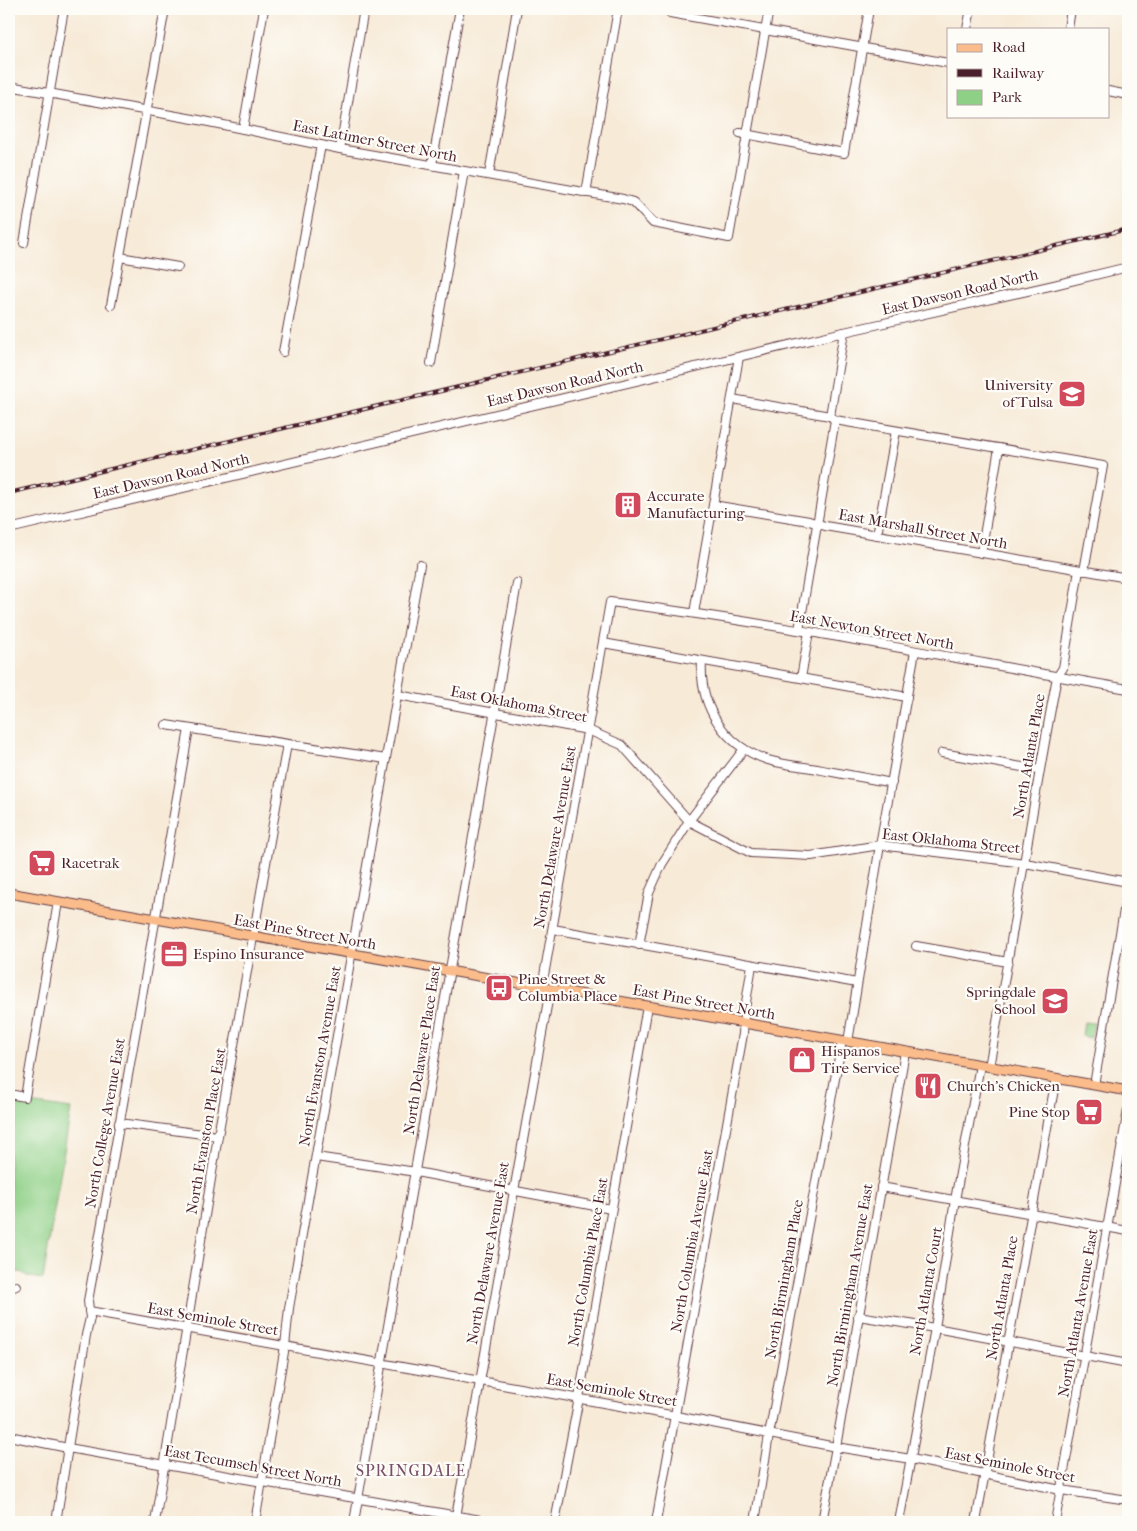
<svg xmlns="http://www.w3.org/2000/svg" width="1137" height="1531" viewBox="0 0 1137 1531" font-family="'IM FELL French Canon',serif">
  <rect width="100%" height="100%" fill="#fdfcf7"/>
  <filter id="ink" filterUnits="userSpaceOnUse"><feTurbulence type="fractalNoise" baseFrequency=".02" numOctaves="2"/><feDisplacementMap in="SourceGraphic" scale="10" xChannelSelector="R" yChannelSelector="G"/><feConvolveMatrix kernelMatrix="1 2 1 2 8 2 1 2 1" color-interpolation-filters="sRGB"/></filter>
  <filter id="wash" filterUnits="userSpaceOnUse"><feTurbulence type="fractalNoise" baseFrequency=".0096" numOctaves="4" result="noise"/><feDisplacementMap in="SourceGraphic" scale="20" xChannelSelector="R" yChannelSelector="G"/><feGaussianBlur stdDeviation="1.12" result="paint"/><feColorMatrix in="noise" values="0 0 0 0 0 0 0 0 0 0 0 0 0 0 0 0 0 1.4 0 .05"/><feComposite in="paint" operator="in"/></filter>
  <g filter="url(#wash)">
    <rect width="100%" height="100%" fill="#f7ead7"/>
    <g fill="#8fd087" stroke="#6c7859">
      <path d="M1084,1022L1094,1023L1091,1038L1082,1036Z"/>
      <path d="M9,1100L71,1109L43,1279L29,1277L21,1272L9,1273Z"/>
    </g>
  </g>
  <g filter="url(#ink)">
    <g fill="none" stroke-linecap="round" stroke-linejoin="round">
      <defs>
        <g id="minor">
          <path d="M670,13L948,63"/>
          <path d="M967,29L971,9"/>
          <path d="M1068,29L1071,9"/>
          <path d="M9,86L199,120L340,149L623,199L633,202L653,223L729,238L769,9"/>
          <path d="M1108,91L1128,95"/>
          <path d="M243,129L264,9"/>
          <path d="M740,133L844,153L869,9"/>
          <path d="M340,149L364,9"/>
          <path d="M432,165L460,9"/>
          <path d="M489,175L517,9"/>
          <path d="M586,193L618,9"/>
          <path d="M24,243L64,9"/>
          <path d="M120,257L178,267"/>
          <path d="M111,305L165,9"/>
          <path d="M283,352L321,145"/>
          <path d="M431,363L464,171"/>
          <path d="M732,399L830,416L835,420L1103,466L1084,571"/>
          <path d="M830,416L844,332"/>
          <path d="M713,505L809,521L825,526L1128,578"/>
          <path d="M9,529L844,332L1054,285L1128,267"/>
          <path d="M877,535L896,431"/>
          <path d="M981,553L999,448"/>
          <path d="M694,613L739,357"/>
          <path d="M799,630L835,420"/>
          <path d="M603,643L907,697"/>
          <path d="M702,661C699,706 724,746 768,760C784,765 801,766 817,769C842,774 867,778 892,783"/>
          <path d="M801,678L809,632"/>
          <path d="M398,695L588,730L622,745L689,821L751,853L811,856L880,845L1025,863L1128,882"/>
          <path d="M166,725L386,759"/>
          <path d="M942,753L1039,770"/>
          <path d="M553,929L857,983"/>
          <path d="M639,945L649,893L662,864L689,821L744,749"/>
          <path d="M916,946L1008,962"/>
          <path d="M542,987L610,602C784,624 956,659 1128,689"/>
          <path d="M848,1042L880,845L915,651"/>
          <path d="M989,1067C1013,937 1032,806 1057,677L1063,668L1079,570"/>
          <path d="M1094,1085L1128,887"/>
          <path d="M9,1094L25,1097L58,902"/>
          <path d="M119,1123L218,1136"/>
          <path d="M316,1157L416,1172L611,1209"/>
          <path d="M881,1187L1128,1231"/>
          <path d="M9,1289L16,1286"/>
          <path d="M89,1311L676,1416L836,1447L911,1459L1061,1490L1128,1500"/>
          <path d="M858,1316L935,1328L1128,1364"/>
          <path d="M9,1436L68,1448L492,1522"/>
          <path d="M56,1522L86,1335L90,1318L88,1301L96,1257L189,729"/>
          <path d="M155,1522L218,1136L287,744"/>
          <path d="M255,1522L285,1346L289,1308L420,565"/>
          <path d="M354,1522L517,583"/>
          <path d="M455,1522L550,989"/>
          <path d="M555,1522L579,1398L647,1006"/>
          <path d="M656,1522L743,1034L744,1015L752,965"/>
          <path d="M755,1522L769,1435L842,1041"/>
          <path d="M822,1522L836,1447L905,1052"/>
          <path d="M899,1522L935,1328L955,1200L980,1065"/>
          <path d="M976,1522L1056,1078"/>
          <path d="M1055,1522L1128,1110"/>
        </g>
        <path id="major" d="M9,893L1128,1091"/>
      </defs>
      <use href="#minor" stroke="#643d45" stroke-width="10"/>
      <use href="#major" stroke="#643d45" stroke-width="11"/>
      <use href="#minor" stroke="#fff" stroke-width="8"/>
      <use href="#major" stroke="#fabc8b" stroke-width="9"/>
      <defs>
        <path id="rail" d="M9,493L1128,229"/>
      </defs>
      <use href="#rail" stroke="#4a1f2b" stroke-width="4"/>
      <use href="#rail" stroke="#fdfcf7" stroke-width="2" stroke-dasharray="5.5" stroke-linecap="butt"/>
    </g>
  </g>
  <defs>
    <symbol id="university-square" viewBox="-11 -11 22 22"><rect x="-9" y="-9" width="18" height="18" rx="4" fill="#d1495b" stroke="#fdfcf7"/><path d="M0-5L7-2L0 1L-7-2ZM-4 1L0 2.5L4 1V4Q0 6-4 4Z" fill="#fff"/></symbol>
    <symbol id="building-square" viewBox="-11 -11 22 22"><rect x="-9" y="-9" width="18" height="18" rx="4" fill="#d1495b" stroke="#fdfcf7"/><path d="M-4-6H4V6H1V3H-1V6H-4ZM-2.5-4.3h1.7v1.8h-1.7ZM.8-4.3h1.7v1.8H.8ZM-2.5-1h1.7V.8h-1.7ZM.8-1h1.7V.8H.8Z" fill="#fff"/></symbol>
    <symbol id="supermarket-square" viewBox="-11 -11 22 22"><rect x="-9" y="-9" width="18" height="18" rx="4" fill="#d1495b" stroke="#fdfcf7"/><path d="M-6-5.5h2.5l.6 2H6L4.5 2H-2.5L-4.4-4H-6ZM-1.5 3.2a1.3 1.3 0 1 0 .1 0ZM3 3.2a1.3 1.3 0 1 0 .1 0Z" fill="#fff"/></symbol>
    <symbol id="office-square" viewBox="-11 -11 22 22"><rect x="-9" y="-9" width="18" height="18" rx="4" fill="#d1495b" stroke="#fdfcf7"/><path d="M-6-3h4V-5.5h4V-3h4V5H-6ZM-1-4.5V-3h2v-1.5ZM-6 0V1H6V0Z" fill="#fff"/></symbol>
    <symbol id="bus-square" viewBox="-11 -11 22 22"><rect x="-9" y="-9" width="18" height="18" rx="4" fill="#d1495b" stroke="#fdfcf7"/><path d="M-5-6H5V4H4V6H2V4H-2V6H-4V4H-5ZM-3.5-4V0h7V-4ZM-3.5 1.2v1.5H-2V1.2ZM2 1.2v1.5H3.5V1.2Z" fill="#fff"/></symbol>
    <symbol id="school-square" viewBox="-11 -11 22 22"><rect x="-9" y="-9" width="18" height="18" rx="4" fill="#d1495b" stroke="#fdfcf7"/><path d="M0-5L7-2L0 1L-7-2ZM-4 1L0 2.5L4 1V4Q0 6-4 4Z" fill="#fff"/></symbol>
    <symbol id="shop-square" viewBox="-11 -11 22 22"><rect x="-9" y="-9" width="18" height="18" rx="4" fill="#d1495b" stroke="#fdfcf7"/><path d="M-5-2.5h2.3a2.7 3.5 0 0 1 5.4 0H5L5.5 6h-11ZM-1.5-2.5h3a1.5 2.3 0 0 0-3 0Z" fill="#fff"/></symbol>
    <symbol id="restaurant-square" viewBox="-11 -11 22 22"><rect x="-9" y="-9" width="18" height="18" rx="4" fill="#d1495b" stroke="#fdfcf7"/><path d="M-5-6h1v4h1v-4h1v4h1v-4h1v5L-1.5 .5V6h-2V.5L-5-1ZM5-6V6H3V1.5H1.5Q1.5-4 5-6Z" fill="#fff"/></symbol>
  </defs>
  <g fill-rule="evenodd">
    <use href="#university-square" x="1056" y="378" width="32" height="32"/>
    <use href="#building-square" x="612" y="489" width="32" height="32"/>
    <use href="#supermarket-square" x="26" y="847" width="32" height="32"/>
    <use href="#office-square" x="158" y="938" width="32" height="32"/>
    <use href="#bus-square" x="483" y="972" width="32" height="32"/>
    <use href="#school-square" x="1039" y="985" width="32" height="32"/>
    <use href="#shop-square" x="786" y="1044" width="32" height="32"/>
    <use href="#restaurant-square" x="912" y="1070" width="32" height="32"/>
    <use href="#supermarket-square" x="1073" y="1096" width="32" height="32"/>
  </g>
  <g text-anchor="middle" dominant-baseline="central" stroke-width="4.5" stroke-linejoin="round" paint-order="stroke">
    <g font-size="15" fill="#4a1f2b" stroke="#fdfcf7">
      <text transform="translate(375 141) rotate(11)">East Latimer Street North</text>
      <text transform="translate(960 292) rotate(-13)">East Dawson Road North</text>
      <text transform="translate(565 384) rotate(-13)">East Dawson Road North</text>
      <text transform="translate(171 476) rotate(-13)">East Dawson Road North</text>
      <text transform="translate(923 529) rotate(10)">East Marshall Street North</text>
      <text transform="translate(872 630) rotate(10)">East Newton Street North</text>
      <text transform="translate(519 704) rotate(11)">East Oklahoma Street</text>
      <text transform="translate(1029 756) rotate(-80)">North Atlanta Place</text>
      <text transform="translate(555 837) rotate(-80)">North Delaware Avenue East</text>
      <text transform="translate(951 841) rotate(6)">East Oklahoma Street</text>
      <text transform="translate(305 932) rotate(10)">East Pine Street North</text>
      <text transform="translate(704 1002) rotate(10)">East Pine Street North</text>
      <text transform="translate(422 1050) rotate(-81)">North Delaware Place East</text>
      <text transform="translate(320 1056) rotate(-80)">North Evanston Avenue East</text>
      <text transform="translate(105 1123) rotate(-80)">North College Avenue East</text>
      <text transform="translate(206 1131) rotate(-80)">North Evanston Place East</text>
      <text transform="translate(692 1241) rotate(-80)">North Columbia Avenue East</text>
      <text transform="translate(488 1253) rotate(-80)">North Delaware Avenue East</text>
      <text transform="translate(588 1262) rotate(-80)">North Columbia Place East</text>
      <text transform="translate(784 1279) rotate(-80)">North Birmingham Place</text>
      <text transform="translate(850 1285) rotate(-80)">North Birmingham Avenue East</text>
      <text transform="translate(926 1291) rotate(-80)">North Atlanta Court</text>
      <text transform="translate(1002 1298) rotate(-80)">North Atlanta Place</text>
      <text transform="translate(1078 1313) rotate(-80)">North Atlanta Avenue East</text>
      <text transform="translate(213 1319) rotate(10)">East Seminole Street</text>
      <text transform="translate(612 1390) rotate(10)">East Seminole Street</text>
      <text transform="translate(1010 1465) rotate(11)">East Seminole Street</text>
      <text transform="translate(253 1466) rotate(10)">East Tecumseh Street North</text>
    </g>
    <g font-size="15" fill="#4a1f2b" stroke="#fdfcf7" text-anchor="start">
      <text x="1053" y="385" text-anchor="end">University<tspan x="1053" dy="17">of Tulsa</tspan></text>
      <text x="647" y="496">Accurate<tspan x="647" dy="17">Manufacturing</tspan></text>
      <text x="61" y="863">Racetrak</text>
      <text x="193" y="954">Espino Insurance</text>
      <text x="518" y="979">Pine Street &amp;<tspan x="518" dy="17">Columbia Place</tspan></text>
      <text x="1036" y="992" text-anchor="end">Springdale<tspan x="1036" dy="17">School</tspan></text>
      <text x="821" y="1051">Hispanos<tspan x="821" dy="17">Tire Service</tspan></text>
      <text x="947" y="1086">Church's Chicken</text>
      <text x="1070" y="1112" text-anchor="end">Pine Stop</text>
    </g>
    <g font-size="16" letter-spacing="1" fill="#785069" stroke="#fdfcf7">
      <text x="411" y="1470">SPRINGDALE</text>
    </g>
  </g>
  <rect width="1137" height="1531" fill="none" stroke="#fdfcf7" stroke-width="30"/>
  <rect x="947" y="28" width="162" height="90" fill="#fdfcf7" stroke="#b5a4a5"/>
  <rect x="957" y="44" width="25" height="8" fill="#fabc8b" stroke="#b5a4a5"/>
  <text x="992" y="52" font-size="15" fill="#4a1f2b">Road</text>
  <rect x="957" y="69" width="25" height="8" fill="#4a1f2b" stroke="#b5a4a5"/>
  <text x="992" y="78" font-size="15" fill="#4a1f2b">Railway</text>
  <rect x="957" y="90" width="25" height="15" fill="#8fd087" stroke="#b5a4a5"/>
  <text x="992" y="102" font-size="15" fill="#4a1f2b">Park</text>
</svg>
